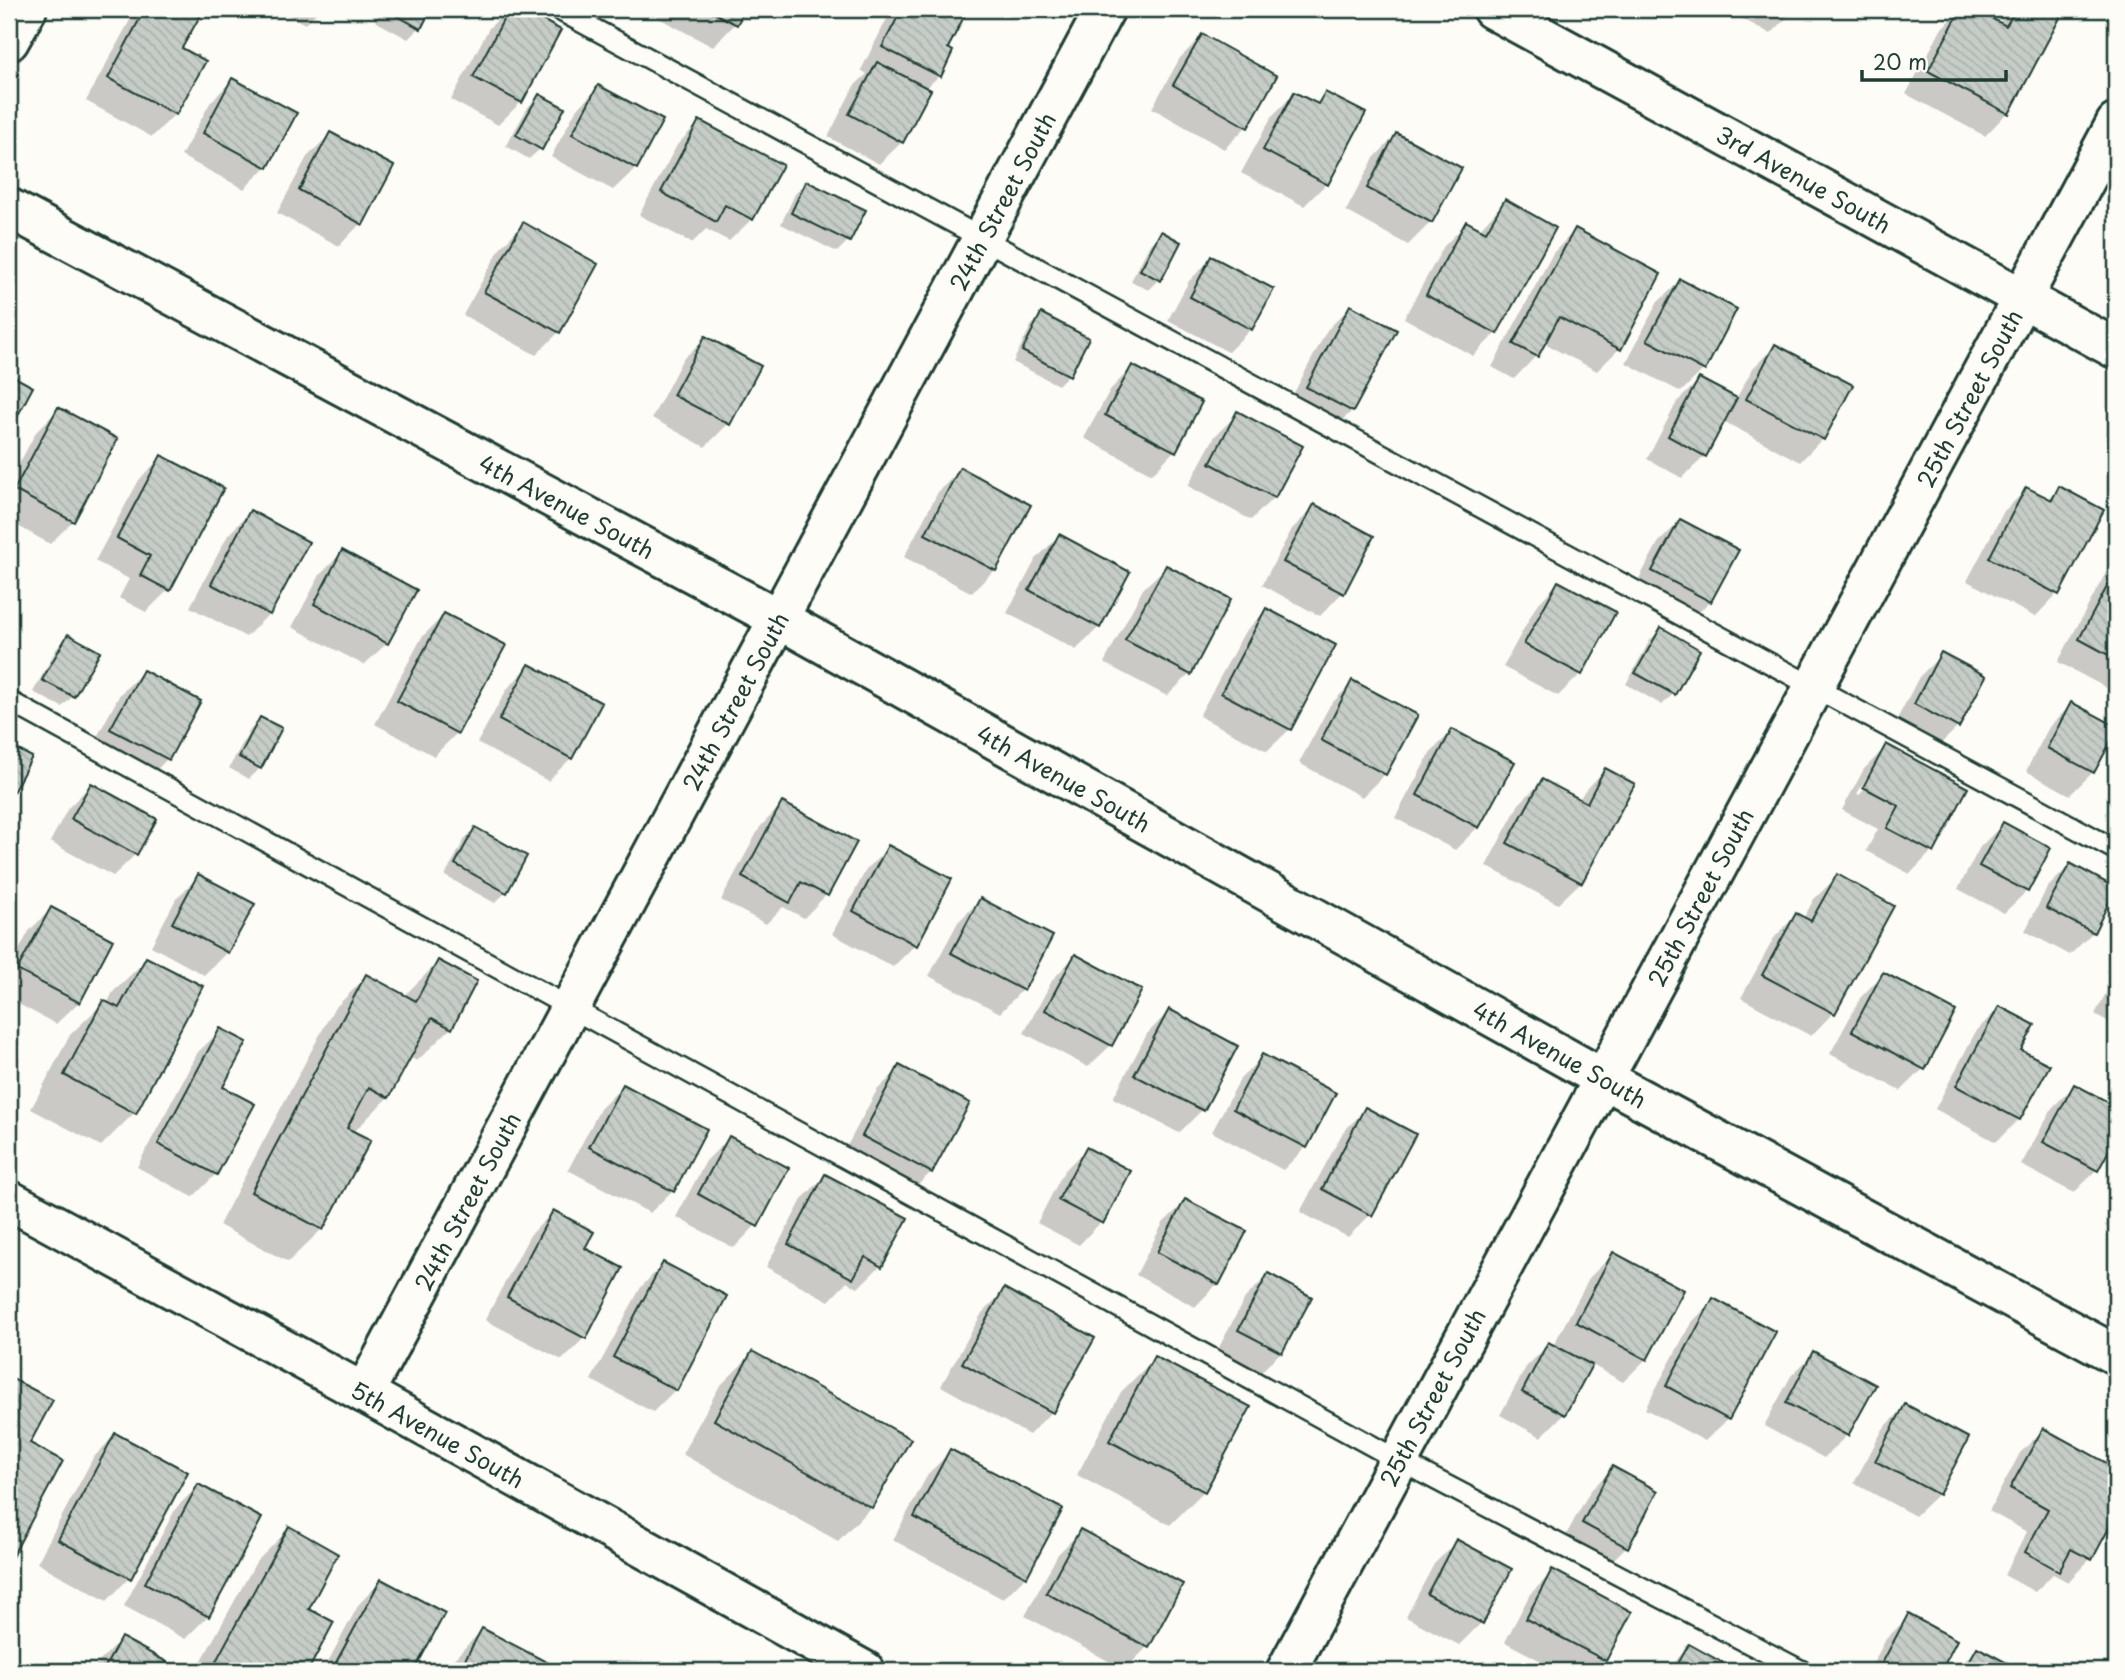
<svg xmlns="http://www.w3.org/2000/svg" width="2125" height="1680" viewBox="0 0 2125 1680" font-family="'Playpen Sans',sans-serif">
  <defs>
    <pattern id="building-back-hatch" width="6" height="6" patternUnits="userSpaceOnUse" patternTransform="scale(1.75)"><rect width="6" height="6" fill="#c6cdc7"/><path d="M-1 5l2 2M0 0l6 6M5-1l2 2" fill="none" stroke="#aab1ac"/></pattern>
  </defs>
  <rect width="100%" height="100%" fill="#fdfcf7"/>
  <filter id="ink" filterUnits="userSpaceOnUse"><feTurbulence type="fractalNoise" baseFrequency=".0143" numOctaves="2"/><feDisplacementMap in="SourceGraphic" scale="14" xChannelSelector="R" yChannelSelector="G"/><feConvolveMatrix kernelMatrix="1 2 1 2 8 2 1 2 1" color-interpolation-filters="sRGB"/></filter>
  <g filter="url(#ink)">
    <g fill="#0003" fill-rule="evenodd">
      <path d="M136,9H202L180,49L203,61L175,114L152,137L86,101Z"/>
      <path d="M277,9H320L305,24Z"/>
      <path d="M382,9H429L419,28L408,39L375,21Z"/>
      <path d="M509,9H518L559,30L521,102L498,125L451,100L489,28Z"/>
      <path d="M577,9H608L597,20Z"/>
      <path d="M659,9H743L735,24L713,47L655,16Z"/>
      <path d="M892,9H966L946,49L939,76L925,89L902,142L879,164L828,137L854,86L867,74L861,70Z"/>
      <path d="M1724,9H1795L1771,34Z"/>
      <path d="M1961,9H1970L1998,24L2012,9H2043L2058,17L2007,113L1985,136L1906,94L1942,28Z"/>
      <path d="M1202,36L1246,127L1224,149L1152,108L1180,58Z"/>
      <path d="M232,80L266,167L244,189L181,156L210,103Z"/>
      <path d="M598,88L636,168L613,190L551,157L576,110Z"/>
      <path d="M1294,94L1315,105L1325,94L1326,184L1304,206L1241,173L1272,116Z"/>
      <path d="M539,96L540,149L529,159L506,146L528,107Z"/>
      <path d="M699,122L752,219L729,241L706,229L692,243L639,215L677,145Z"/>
      <path d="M330,134L361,223L339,246L277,213L307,157Z"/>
      <path d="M1396,135L1431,222L1408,245L1346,211L1374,158Z"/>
      <path d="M806,183L848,241L837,252L781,224L795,194Z"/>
      <path d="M1505,201L1554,228L1496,333L1473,356L1404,318L1444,246L1467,223L1479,230Z"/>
      <path d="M523,224L559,332L536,355L463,315L501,247Z"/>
      <path d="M1575,230L1619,349L1597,371L1543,343L1536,356L1514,379L1492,367L1553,253Z"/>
      <path d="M1161,233L1159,279L1148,290L1131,281L1150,244Z"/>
      <path d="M1212,258L1251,329L1228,352L1168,320L1189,281Z"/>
      <path d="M1680,281L1703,370L1681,392L1626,363L1657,303Z"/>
      <path d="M1350,307L1352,411L1329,433L1285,410L1327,330Z"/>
      <path d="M1042,315L1069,374L1058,385L1013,362L1031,326Z"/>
      <path d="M705,338L728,424L705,447L652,418L682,360Z"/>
      <path d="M1775,346L1850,386L1822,439L1800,462L1723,421L1705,456L1682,478L1647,459L1677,402L1699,380L1736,399L1753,368Z"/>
      <path d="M1132,367L1200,403L1174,451L1152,474L1084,438L1110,390Z"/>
      <path d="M58,410L73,521L50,544L9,521V483L36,432Z"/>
      <path d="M1238,413L1274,497L1251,520L1188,486L1215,436Z"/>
      <path d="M161,457L168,590L146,612L119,598L129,579L95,561L139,480Z"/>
      <path d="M961,469L994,570L972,593L904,557L938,492Z"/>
      <path d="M2060,488L2057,594L2035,617L1967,581L2004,511L2027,489L2048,500Z"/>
      <path d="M1315,506L1342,593L1320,616L1262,585L1292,529Z"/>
      <path d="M250,512L269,614L246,637L190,607L228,535Z"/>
      <path d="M1680,521L1710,601L1687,624L1631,594L1658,543Z"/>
      <path d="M1059,536L1128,573L1099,627L1076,650L1007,613L1036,559Z"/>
      <path d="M342,552L387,643L364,665L292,627L320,575Z"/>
      <path d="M2116,554V693L2058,662Z"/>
      <path d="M1166,567L1190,674L1167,696L1104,663L1143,589Z"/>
      <path d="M1558,583L1581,674L1558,696L1503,667L1536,606Z"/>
      <path d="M1266,610L1290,729L1267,751L1199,716L1244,633Z"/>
      <path d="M444,615L457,733L434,756L375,724L422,637Z"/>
      <path d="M1661,629L1673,694L1662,705L1626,684L1650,640Z"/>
      <path d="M68,637L73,696L62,707L33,692L57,648Z"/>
      <path d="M1942,654L1958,727L1935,749L1893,727L1919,677Z"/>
      <path d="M529,666L600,704L571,758L548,781L477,743L507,689Z"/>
      <path d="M143,672L199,701L167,759L145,782L89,752L120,694Z"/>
      <path d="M1353,682L1385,774L1362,797L1299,763L1330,705Z"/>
      <path d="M2072,704L2116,728L2093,772L2070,795L2026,771L2049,727Z"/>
      <path d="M261,719L260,768L249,779L229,768L250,730Z"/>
      <path d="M1452,731L1478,827L1455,850L1395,818L1430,753Z"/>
      <path d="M1887,746L1932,851L1910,874L1866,851L1878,829L1842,810L1864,769ZM1870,771H1874L1860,795L1857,794Z"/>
      <path d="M1605,770L1581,882L1558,904L1486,866L1519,804L1542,781L1579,801L1583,793Z"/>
      <path d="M91,785L136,854L113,876L50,842L68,808Z"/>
      <path d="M782,804L854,843L826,895L804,918L783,907L766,924L721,900L760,827Z"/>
      <path d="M2116,810V826L2110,822Z"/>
      <path d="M2003,824L2027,891L2004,913L1958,889L1980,847Z"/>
      <path d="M475,829L506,892L495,903L445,876L464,840Z"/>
      <path d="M889,847L916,944L893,967L832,934L866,870Z"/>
      <path d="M2070,865L2116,890L2093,932L2070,955L2025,931L2047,888Z"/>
      <path d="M199,876L227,952L204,975L151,946L176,899Z"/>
      <path d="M1837,877L1892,907L1833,1013L1811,1036L1741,998L1774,938L1796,915L1803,919L1814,899Z"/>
      <path d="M980,900L1051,937L1022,990L1000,1013L929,976L958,922Z"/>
      <path d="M51,909L79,1002L56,1024L9,999V969L29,931Z"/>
      <path d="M1075,956L1111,1045L1088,1067L1024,1033L1053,979Z"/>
      <path d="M147,959L134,1113L101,1146L31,1109L70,1035L104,1002L107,1004L113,992Z"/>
      <path d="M438,962L451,1028L417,1061L409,1057L388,1097L353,1133L322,1229L288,1262L219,1225L333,1010L367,976L404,996Z"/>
      <path d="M1883,974L1923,1069L1901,1091L1830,1054L1861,997Z"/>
      <path d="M2116,974V1026L2095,1014Z"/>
      <path d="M1999,1008L2019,1050V1119L1996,1142L1935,1109L1976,1031Z"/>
      <path d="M1169,1011L1236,1047L1202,1110L1179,1133L1113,1098L1147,1034Z"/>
      <path d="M221,1030V1088L216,1174L193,1197L137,1167L198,1052Z"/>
      <path d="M1263,1056L1334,1094L1306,1147L1283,1170L1212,1132L1240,1079Z"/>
      <path d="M900,1068L967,1104L931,1172L908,1195L840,1159L877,1090Z"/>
      <path d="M623,1086L672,1191L650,1213L568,1170L600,1109Z"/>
      <path d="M2074,1086L2116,1108V1133L2096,1170L2074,1193L2021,1165L2052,1108Z"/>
      <path d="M1366,1109L1371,1214L1348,1237L1300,1212L1343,1132Z"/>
      <path d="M729,1138L756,1225L734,1248L676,1217L706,1161Z"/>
      <path d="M1086,1149L1101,1222L1079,1245L1037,1223L1064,1171Z"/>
      <path d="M825,1176L881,1265L858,1288L847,1282L829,1301L766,1267L803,1198Z"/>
      <path d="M1186,1201L1245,1232L1217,1284L1195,1307L1136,1275L1163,1223Z"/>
      <path d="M2116,1206V1232L2105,1226Z"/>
      <path d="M553,1212L584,1338L562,1360L485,1320L530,1235Z"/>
      <path d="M1613,1254L1646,1359L1623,1382L1590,1364L1564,1414L1541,1437L1500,1415L1526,1367L1549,1344L1553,1346L1590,1277Z"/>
      <path d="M663,1264L675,1390L653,1412L591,1380L641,1287Z"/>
      <path d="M1268,1275L1281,1352L1258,1375L1216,1353L1245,1298Z"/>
      <path d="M1005,1290L1092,1339L1051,1412L1029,1435L941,1386L982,1313Z"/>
      <path d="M1714,1300L1728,1419L1705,1441L1645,1409L1691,1323Z"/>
      <path d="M753,1353L871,1507L838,1541L682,1454L719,1387Z"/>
      <path d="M1813,1354L1847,1435L1824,1458L1764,1426L1791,1376Z"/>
      <path d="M1155,1358L1248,1408L1204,1491L1170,1525L1077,1475L1121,1392Z"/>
      <path d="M9,1379L51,1401L28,1444L9,1557Z"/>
      <path d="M1906,1406L1938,1494L1915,1516L1854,1483L1883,1429Z"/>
      <path d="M2043,1430L2116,1470V1511L2090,1559L2068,1582L2053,1574L2035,1592L2004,1575L2027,1532L1989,1511L2020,1453Z"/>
      <path d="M115,1435L129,1578L107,1601L37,1563L93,1458Z"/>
      <path d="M951,1451L1026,1576L1003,1599L893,1540L928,1474Z"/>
      <path d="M1613,1468L1626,1547L1604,1569L1560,1546L1590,1491Z"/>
      <path d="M198,1486L208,1616L185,1639L124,1606L176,1508Z"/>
      <path d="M289,1529L306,1609L332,1623L306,1671H196L256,1562Z"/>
      <path d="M1081,1531L1147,1647L1125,1670L1025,1616L1058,1554Z"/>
      <path d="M1457,1541L1481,1623L1459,1645L1406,1617L1434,1564Z"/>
      <path d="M1553,1572L1604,1660L1593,1671H1560L1505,1642L1530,1594Z"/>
      <path d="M381,1581L443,1614L412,1671H323L359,1604Z"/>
      <path d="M1909,1616L1955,1641L1939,1671H1869L1886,1639Z"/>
      <path d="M482,1630L547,1665L544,1671H445L449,1664Z"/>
      <path d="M121,1639L165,1663L161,1671H94L99,1662Z"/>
      <path d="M1689,1647L1732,1670L1731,1671H1671L1678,1658Z"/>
      <path d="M1977,1649L2019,1671H1955Z"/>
    </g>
    <g fill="url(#building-back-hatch)" stroke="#1f3d34" stroke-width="2">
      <path d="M145,9H204L182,48L206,61L176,115L108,78Z"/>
      <path d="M385,9H431L421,29Z"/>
      <path d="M509,9H522L561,30L522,103L473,77Z"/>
      <path d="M706,9H745L737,25Z"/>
      <path d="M902,9H968L948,48L953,51L941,77L882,47Z"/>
      <path d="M1961,9H1974L2006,26L2016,9H2047L2061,16L2009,114L1928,71Z"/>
      <path d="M1202,34L1277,76L1248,128L1173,85Z"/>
      <path d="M877,62L931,90L903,143L849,114Z"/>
      <path d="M232,78L297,113L268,168L203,133Z"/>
      <path d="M598,85L663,120L637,169L572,134Z"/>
      <path d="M1294,92L1318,104L1325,92L1366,113L1328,185L1263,150Z"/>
      <path d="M539,94L565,108L542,150L516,135Z"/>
      <path d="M699,120L783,165L753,220L725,205L716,222L661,192Z"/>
      <path d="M330,132L394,166L363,225L299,190Z"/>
      <path d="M1396,133L1462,168L1432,223L1367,188Z"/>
      <path d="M806,181L866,210L850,242L791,213Z"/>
      <path d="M1505,199L1556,228L1497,334L1426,295L1466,221L1486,232Z"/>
      <path d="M523,222L598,264L560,333L484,292Z"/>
      <path d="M1575,228L1661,274L1621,350L1559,317L1538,357L1513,344Z"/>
      <path d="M1161,231L1181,242L1161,281L1140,270Z"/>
      <path d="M1211,256L1274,289L1252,330L1190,297Z"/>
      <path d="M1680,279L1737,309L1705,371L1647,340Z"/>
      <path d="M1350,305L1397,330L1353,412L1306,387Z"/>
      <path d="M1041,313L1089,338L1070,376L1022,351Z"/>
      <path d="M705,336L761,366L730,425L673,395Z"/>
      <path d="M1775,344L1853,385L1824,440L1746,399Z"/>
      <path d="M1132,365L1202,402L1176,452L1105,415Z"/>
      <path d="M9,374L33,387L9,432Z"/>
      <path d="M1699,378L1737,398L1706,457L1668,436Z"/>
      <path d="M58,407L118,439L74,522L14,490Z"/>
      <path d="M1237,411L1303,446L1275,498L1210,463Z"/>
      <path d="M161,455L224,488L170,591L140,575L150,556L117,538Z"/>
      <path d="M960,467L1031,505L996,571L925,534Z"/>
      <path d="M2059,486L2104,510L2059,595L1989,558L2026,487L2052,500Z"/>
      <path d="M1314,504L1374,536L1344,594L1283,562Z"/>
      <path d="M250,510L309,542L270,615L211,584Z"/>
      <path d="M1680,519L1739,550L1711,602L1652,571Z"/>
      <path d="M1059,534L1130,572L1100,628L1029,590Z"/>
      <path d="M342,550L417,590L388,644L314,604Z"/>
      <path d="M1166,565L1231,599L1191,675L1125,640Z"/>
      <path d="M2116,570V659L2079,639Z"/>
      <path d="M1558,581L1616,612L1582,675L1524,644Z"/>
      <path d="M1266,608L1336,645L1291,730L1221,693Z"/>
      <path d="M444,613L506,645L458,734L397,701Z"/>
      <path d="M1661,627L1700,650L1675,695L1635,673Z"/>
      <path d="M68,634L100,652L74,697L42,680Z"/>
      <path d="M1941,652L1986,676L1959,728L1914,704Z"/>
      <path d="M529,664L602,703L572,759L499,720Z"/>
      <path d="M143,670L201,701L169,760L110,729Z"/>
      <path d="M1352,680L1418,715L1386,775L1321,740Z"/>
      <path d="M2071,702L2116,726V732L2094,773L2047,748Z"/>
      <path d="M260,717L282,728L261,769L239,757Z"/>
      <path d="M1452,729L1515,762L1479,828L1417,795Z"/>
      <path d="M1886,744L1968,788L1934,853L1887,828L1899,806L1863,787Z"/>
      <path d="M9,745L32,757L9,800Z"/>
      <path d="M1605,768L1635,784L1582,883L1507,843L1542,779L1587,803Z"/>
      <path d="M91,783L157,819L137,855L71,819Z"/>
      <path d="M782,802L857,842L828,896L801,882L790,903L742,877Z"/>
      <path d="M2003,822L2051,848L2028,892L1979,866Z"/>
      <path d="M475,827L527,856L507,893L455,864Z"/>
      <path d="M888,845L952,879L917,946L853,911Z"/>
      <path d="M2070,863L2116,888L2094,933L2046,908Z"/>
      <path d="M198,874L255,904L228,953L172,923Z"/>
      <path d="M1837,874L1894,906L1835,1014L1762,975L1796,913L1811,921Z"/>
      <path d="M980,898L1053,936L1024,991L951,953Z"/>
      <path d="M51,907L113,940L80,1003L17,970Z"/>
      <path d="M1075,954L1142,990L1112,1046L1045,1010Z"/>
      <path d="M146,957L203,986L136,1114L64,1075L103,1000L119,1008Z"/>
      <path d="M438,960L477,981L452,1029L432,1018L389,1098L369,1087L347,1128L371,1140L323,1230L251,1192L366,974L416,1001Z"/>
      <path d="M1883,972L1956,1011L1925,1070L1852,1031Z"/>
      <path d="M1999,1006L2035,1025L2021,1050L2050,1065L2020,1120L1956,1086Z"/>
      <path d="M1169,1009L1238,1046L1204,1111L1134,1075Z"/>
      <path d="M220,1028L247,1042L223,1087L255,1104L217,1175L158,1144Z"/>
      <path d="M1262,1054L1336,1093L1307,1148L1233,1109Z"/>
      <path d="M899,1065L970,1103L932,1173L862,1136Z"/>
      <path d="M623,1084L707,1129L674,1192L589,1147Z"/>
      <path d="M2074,1084L2116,1106V1137L2098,1171L2043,1142Z"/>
      <path d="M1365,1107L1416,1134L1372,1216L1322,1189Z"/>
      <path d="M729,1136L789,1168L758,1227L698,1194Z"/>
      <path d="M1086,1147L1131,1171L1103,1224L1058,1200Z"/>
      <path d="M825,1174L908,1218L882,1267L865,1257L853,1279L788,1244Z"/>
      <path d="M1185,1199L1247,1231L1219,1285L1157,1252Z"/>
      <path d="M553,1210L594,1232L585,1248L623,1268L586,1339L507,1297Z"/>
      <path d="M1613,1252L1684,1290L1647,1360L1576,1322Z"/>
      <path d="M663,1262L727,1296L677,1391L613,1357Z"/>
      <path d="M1268,1273L1312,1297L1282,1353L1238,1330Z"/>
      <path d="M1004,1288L1095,1338L1053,1413L962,1363Z"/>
      <path d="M1713,1298L1776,1332L1729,1420L1666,1386Z"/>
      <path d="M1548,1342L1592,1365L1565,1415L1522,1392Z"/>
      <path d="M752,1351L911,1439L872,1508L714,1420Z"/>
      <path d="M1813,1351L1876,1385L1848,1436L1786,1403Z"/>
      <path d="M1154,1356L1251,1407L1205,1492L1109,1441Z"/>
      <path d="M9,1377L53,1400L30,1443L63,1461L12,1557L9,1555Z"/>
      <path d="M1905,1404L1969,1438L1939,1495L1875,1461Z"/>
      <path d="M2043,1428L2116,1468V1515L2092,1560L2071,1549L2059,1571L2025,1552L2048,1509L2010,1488Z"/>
      <path d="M115,1433L188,1472L131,1579L58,1540Z"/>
      <path d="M950,1449L1063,1509L1027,1577L914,1517Z"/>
      <path d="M1612,1466L1658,1491L1628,1548L1582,1523Z"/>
      <path d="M198,1484L262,1518L209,1617L145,1583Z"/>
      <path d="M289,1526L338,1554L309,1609L334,1622L308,1671H234L216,1661Z"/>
      <path d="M1080,1529L1183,1584L1149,1648L1046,1593Z"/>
      <path d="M1456,1539L1512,1569L1483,1624L1427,1594Z"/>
      <path d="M1552,1569L1632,1612L1606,1661L1526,1619Z"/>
      <path d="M381,1579L445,1613L414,1671H335L332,1670Z"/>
      <path d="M1908,1614L1957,1640L1941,1671H1878Z"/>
      <path d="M482,1628L550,1664L546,1671H459Z"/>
      <path d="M121,1637L167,1662L163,1671H103Z"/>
      <path d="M1689,1644L1734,1669L1733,1671H1674Z"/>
      <path d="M1977,1647L2022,1671H1964Z"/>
    </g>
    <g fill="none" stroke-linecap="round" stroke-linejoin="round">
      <defs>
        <g id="lane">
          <path d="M557,9L2116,850"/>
          <path d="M9,701L1398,1460L1802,1671"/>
        </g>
        <g id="street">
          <path d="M1492,9L2116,349"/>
          <path d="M9,41L27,9"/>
          <path d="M9,208L779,619L1602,1078L2116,1355"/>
          <path d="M9,1200L364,1393L865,1671"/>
          <path d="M364,1393L1105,9"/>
        </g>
        <path id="secondary" d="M1286,1671L2116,123"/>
      </defs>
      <use href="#lane" stroke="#1f3d34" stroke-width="24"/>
      <use href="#street" stroke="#1f3d34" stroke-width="44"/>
      <use href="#secondary" stroke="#1f3d34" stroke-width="44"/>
      <use href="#lane" stroke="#fdfcf7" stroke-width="19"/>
      <use href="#street" stroke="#fdfcf7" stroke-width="38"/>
      <use href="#secondary" stroke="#fdfcf7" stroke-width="38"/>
    </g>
  </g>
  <g text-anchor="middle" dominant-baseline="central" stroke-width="6" stroke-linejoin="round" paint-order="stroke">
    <g font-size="23" fill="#1f3d34" stroke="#fdfcf7">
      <text transform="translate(1804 179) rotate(29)">3rd Avenue South</text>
      <text transform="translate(1002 201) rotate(-62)">24th Street South</text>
      <text transform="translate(1969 398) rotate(-62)">25th Street South</text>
      <text transform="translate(567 506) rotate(28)">4th Avenue South</text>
      <text transform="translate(735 701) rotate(-62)">24th Street South</text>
      <text transform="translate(1064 778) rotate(29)">4th Avenue South</text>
      <text transform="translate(1700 897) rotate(-62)">25th Street South</text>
      <text transform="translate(1560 1054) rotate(29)">4th Avenue South</text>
      <text transform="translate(467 1201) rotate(-62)">24th Street South</text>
      <text transform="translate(1432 1397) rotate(-62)">25th Street South</text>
      <text transform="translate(438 1434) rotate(29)">5th Avenue South</text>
    </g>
  </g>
  <rect width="2125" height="1680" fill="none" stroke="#fdfcf7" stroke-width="35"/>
  <rect x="18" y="18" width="2090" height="1645" fill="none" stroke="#1f3d34" stroke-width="2.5" filter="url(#ink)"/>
  <path d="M1862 70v10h144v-10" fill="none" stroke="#1f3d34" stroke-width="3.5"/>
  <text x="1873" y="70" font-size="21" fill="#1f3d34" stroke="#fdfcf7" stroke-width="5" paint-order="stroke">20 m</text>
</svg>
